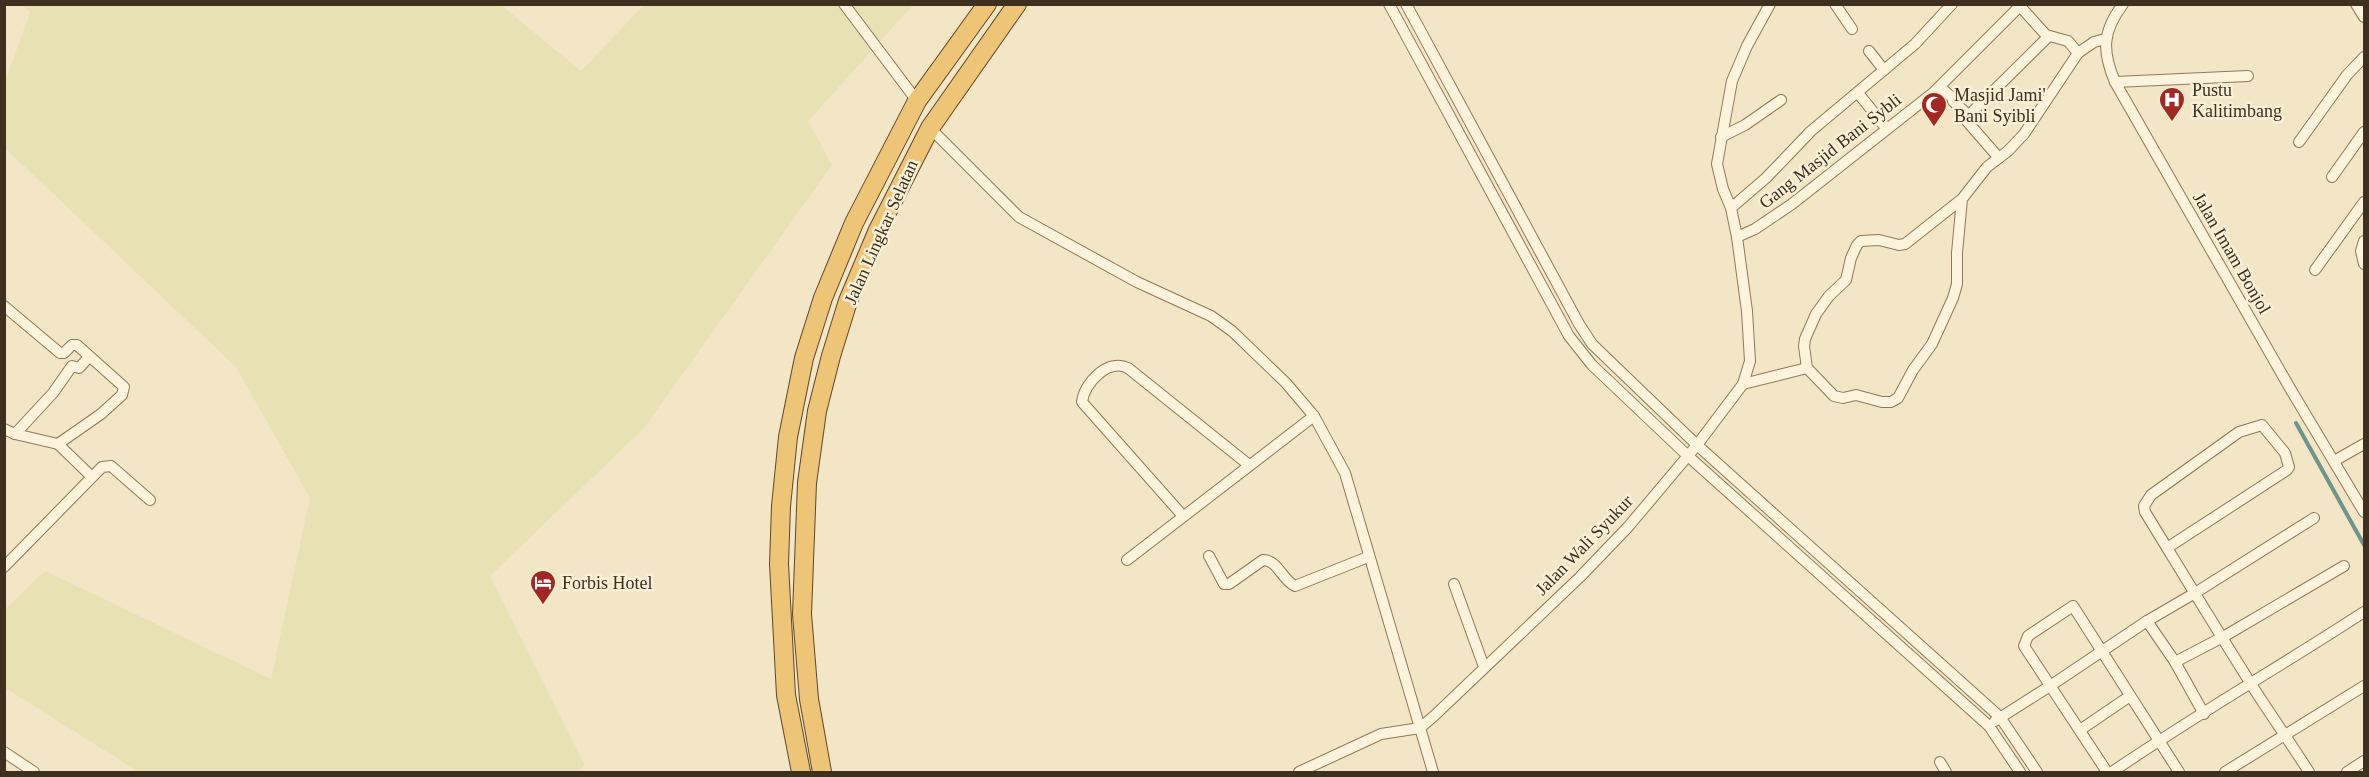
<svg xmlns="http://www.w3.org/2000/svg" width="2369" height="777" viewBox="0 0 2369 777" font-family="'Times New Roman',serif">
  <rect width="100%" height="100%" fill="#f2e6c6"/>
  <path fill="#e8e1b3" d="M23,5H501L581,71L644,5H913L808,121L832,165L644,428L490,576L585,765L578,772H139L5,688V609L45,571L271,679L310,498L236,367L5,148L4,84L30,13Z"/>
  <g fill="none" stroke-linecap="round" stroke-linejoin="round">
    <path stroke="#6d958c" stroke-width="4" d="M2296,423L2364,545"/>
    <defs>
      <g id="minor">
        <path d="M844,4L917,101"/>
        <path d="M1389,4L1569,336L1592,365L1688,456L1989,726L2020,772"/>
        <path d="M1406,4L1579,324L1592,344L1697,445L2000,717L2037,772"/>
        <path d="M1835,4L1852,29"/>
        <path d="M2123,4C2102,32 2102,51 2115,82L2291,390L2364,512"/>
        <path d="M2356,4L2364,17"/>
        <path d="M2019,5L2046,35L2068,41L2078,53"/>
        <path d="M1869,51L1884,70"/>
        <path d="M2115,82L2248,76"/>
        <path d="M1940,87L1954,99L1953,101L1969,116"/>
        <path d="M1858,93L1887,129"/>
        <path d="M930,128L1019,217L1137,282L1211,316L1232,331L1286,383L1314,416L1345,473L1433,772"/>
        <path d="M1721,137L1745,125L1781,100"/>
        <path d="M2299,142L2347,75L2364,57"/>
        <path d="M1999,158L1965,119L2049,36"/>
        <path d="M2332,177L2364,132"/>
        <path d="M1962,199L1905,244L1899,245L1879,240L1861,241L1857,245L1851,258L1846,280L1829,296L1816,314L1805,339L1804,346L1807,368L1834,396L1843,398L1856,395L1882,402H1891L1898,398L1913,370L1932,344L1953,298L1957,284V253L1962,199L1987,167L2008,151L2024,134L2078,53L2094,42L2105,39"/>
        <path d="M1731,208L1766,178L1811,131L1915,44L1952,4"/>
        <path d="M1737,237L1755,229L1792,204L1933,93L2016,10L2019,4"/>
        <path d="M2364,241L2361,251L2364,264"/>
        <path d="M2315,270L2364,202"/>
        <path d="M4,306L60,353H64L72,345H77L124,387L122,395L101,414L58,444"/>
        <path d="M1743,384L1807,368"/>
        <path d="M4,429L15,434L58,444L91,476"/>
        <path d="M15,434L53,393L72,366L79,368L89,357"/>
        <path d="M2334,461L2364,444"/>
        <path d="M1183,516L1082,402C1084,383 1108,358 1128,368L1249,465"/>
        <path d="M2167,548L2287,470L2289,467L2285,453L2262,425L2239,432L2151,495L2144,506L2145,512C2180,569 2215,627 2251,684C2270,714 2290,742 2309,772"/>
        <path d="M1209,556L1224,584H1229L1263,560C1278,560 1282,580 1295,586L1368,557"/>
        <path d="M1127,560L1314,416"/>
        <path d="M4,567L102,467L111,466L150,500"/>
        <path d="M1454,584L1484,667"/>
        <path d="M2147,621L2175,662L2204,714"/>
        <path d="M2175,662L2223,637L2344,566"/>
        <path d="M1995,721L2050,686L2147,621L2195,593L2314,518"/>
        <path d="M2080,730L2130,696"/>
        <path d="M4,752L34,772"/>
        <path d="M1940,762L1946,772"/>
        <path d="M1299,772L1381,734L1420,728L1434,716L1580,577L1628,527L1697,445L1743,384L1750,361L1747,311L1737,237L1731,208L1723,189L1717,164L1732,81L1747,46L1770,4"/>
        <path d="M2107,772L2024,646L2028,636L2073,606L2179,772"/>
        <path d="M2112,772C2194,716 2281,666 2364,612"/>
        <path d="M2225,772L2364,686"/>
        <path d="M2347,772L2364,761"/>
      </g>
      <g id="trunk">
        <path d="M801,772L786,695L779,564L781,506L788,437L804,358L823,298L854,223L917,101L987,4"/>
        <path d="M822,772L809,699L802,614L807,483L817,411L831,356L848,301L878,230L930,128L1017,4"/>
      </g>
    </defs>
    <use href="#minor" stroke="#8f785a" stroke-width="12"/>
    <use href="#trunk" stroke="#5d462e" stroke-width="20"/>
    <use href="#minor" stroke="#fbf3db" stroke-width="10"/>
    <use href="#trunk" stroke="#eec477" stroke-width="18"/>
  </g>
  <defs>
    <symbol id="hospital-pin" viewBox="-11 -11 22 30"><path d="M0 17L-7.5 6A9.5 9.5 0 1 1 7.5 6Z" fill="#a32825" stroke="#f8f0d7"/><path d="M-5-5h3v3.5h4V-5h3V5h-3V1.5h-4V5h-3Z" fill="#fff"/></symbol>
    <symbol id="mosque-pin" viewBox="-11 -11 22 30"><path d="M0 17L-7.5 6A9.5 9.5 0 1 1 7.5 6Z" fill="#a32825" stroke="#f8f0d7"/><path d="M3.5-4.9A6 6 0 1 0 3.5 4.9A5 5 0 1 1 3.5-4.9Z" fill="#fff"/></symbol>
    <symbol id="hotel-pin" viewBox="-11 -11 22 30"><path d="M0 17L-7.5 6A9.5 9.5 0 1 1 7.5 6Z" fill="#a32825" stroke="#f8f0d7"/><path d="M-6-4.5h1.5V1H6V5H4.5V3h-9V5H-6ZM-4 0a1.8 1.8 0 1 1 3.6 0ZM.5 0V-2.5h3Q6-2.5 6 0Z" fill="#fff"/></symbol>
  </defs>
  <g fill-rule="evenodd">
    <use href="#hospital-pin" x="2157" y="85" width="30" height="40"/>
    <use href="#mosque-pin" x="1919" y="90" width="30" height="40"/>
    <use href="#hotel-pin" x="528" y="568" width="30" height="40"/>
  </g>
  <g text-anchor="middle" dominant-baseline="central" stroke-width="5" stroke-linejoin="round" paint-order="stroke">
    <g font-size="18" fill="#3e2f1f" stroke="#f8f0d7" text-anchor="start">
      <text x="2192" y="90">Pustu<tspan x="2192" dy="21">Kalitimbang</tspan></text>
      <text x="1954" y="95">Masjid Jami'<tspan x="1954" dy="21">Bani Syibli</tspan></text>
      <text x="562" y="583">Forbis Hotel</text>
    </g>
    <g font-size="18" fill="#3e2f1f" stroke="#f8f0d7">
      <text transform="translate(1830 151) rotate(-38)">Gang Masjid Bani Sybli</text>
      <text transform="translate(881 232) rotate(-66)">Jalan Lingkar Selatan</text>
      <text transform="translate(2232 253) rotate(60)">Jalan Imam Bonjol</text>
      <text transform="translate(1584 545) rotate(-46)">Jalan Wali Syukur</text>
    </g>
  </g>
  <rect width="2369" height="777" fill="none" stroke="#3e2f1f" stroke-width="12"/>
</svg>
